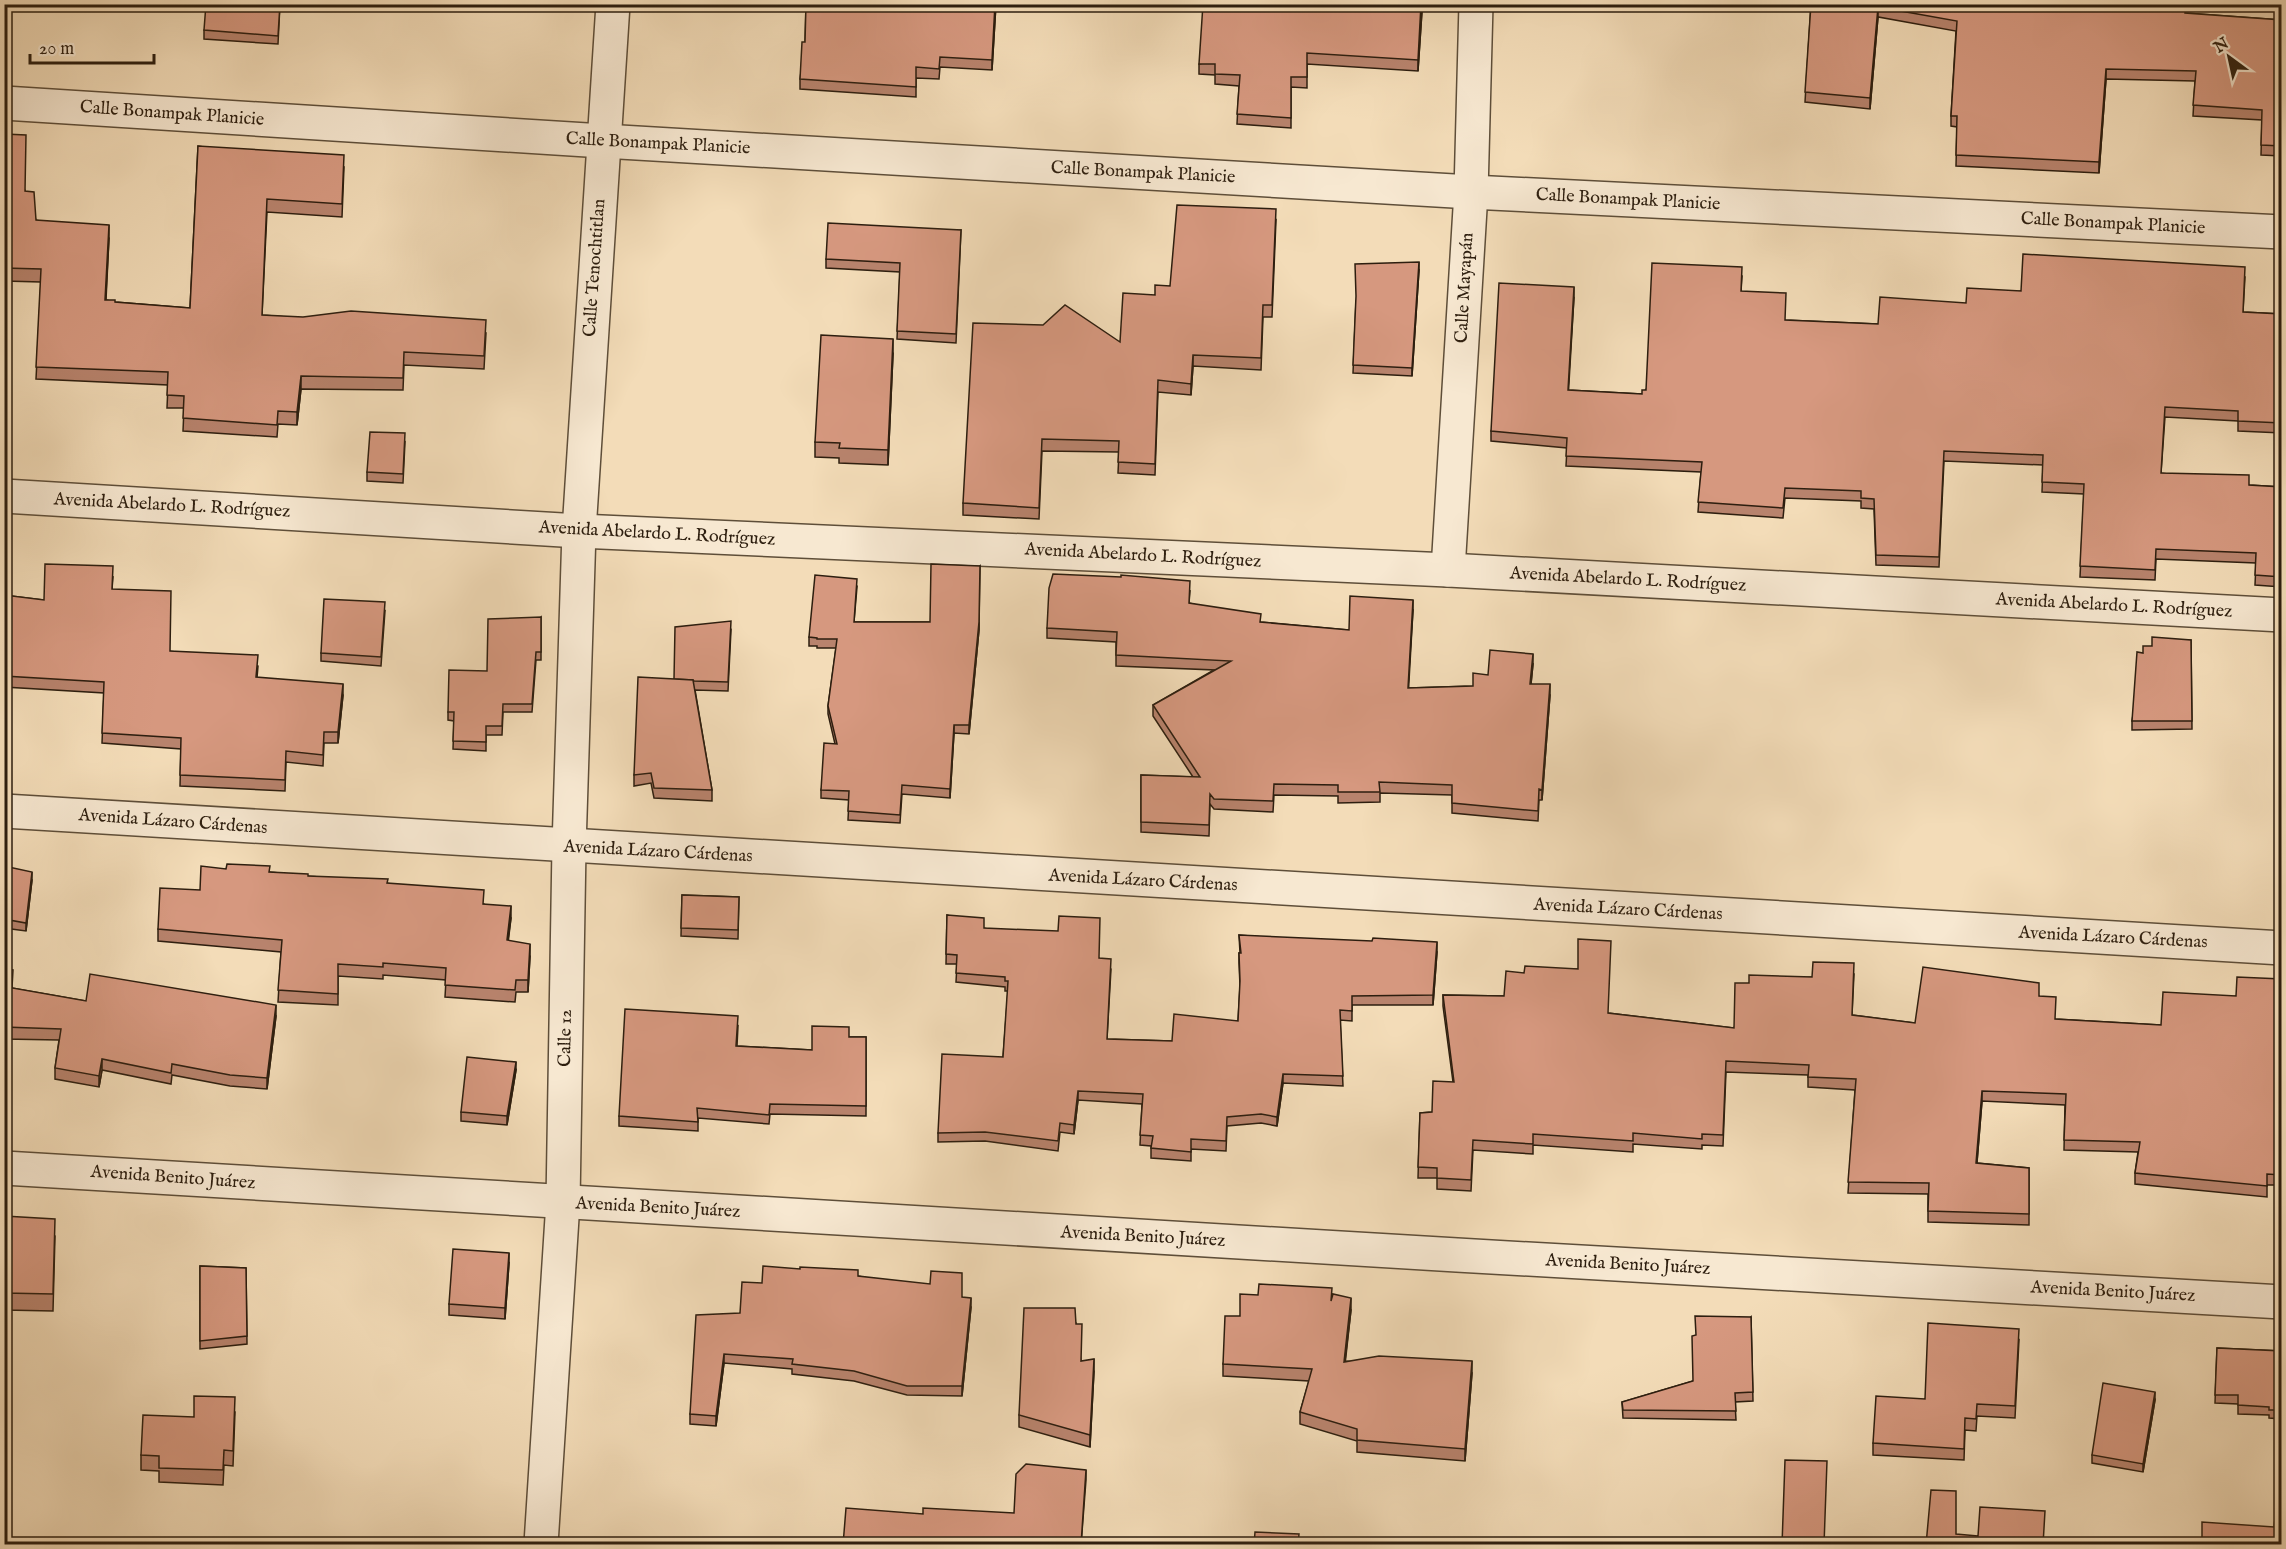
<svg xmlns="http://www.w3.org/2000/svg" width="2286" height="1549" viewBox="0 0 2286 1549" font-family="'IM FELL English',serif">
  <rect width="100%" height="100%" fill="#f3dcb8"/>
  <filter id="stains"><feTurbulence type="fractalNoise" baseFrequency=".00333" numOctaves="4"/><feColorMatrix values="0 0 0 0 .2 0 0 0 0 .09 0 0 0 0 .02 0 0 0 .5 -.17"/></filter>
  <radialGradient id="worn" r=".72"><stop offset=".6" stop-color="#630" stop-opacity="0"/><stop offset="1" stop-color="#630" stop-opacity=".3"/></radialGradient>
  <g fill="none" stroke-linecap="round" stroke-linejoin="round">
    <defs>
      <g id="street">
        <path d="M4,103L603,141L1471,192L2282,232"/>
        <path d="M4,496L579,531L1448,570L2282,615"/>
        <path d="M1448,570L1471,192L1476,4"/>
        <path d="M4,811L2282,948"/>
        <path d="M4,1168L1457,1255L2282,1302"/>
        <path d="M541,1544L563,1202L569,847L579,531L613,4"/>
      </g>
    </defs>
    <use href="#street" stroke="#5e4e39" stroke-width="36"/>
    <use href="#street" stroke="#f7e8d1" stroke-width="33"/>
  </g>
  <g fill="#b8836d" stroke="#2d1e0f" stroke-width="1.5">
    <path d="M280,4L278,44L204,39V30Z"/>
    <path d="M806,4H996L992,70L940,67L939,79L916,78V97L800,89V79L805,42Z"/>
    <path d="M1811,4L2186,13L2282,20V156L2261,155L2262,120L2193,116L2195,81L2106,79L2099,173L1956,166L1957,127L1951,126V116L1956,31L1878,17L1870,109L1805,102Z"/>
    <path d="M1422,11L1418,71L1307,64V88L1291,87V128L1237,124L1239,86L1215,84V75L1199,74V64Z"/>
    <path d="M4,134L36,220L109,238L106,300L115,302L190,308L198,146L344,167L342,217L267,212L262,315L486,333L484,369L404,365L403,390L301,389L297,425L278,424L277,437L183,431L184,408H167L168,385L36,379L41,282L4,281Z"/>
    <path d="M1276,220L1272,317H1263L1261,370L1193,366L1191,395L1158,392L1155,475L1118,473L1119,452L1042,451L1039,519L963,515V503L1120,342L1155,295Z"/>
    <path d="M961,230L956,343L897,339L900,272L826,268V259Z"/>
    <path d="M1419,270L1412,376L1353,373L1356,301Z"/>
    <path d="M1742,277L1741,291L1785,320L1878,324L2021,291L2245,277L2243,312L2282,314V433L2238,431V421L2165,417L2161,473L2249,485L2282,487V587L2255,585L2256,563L2156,559L2155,580L2080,577L2084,494L2042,492L2043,465L1944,461L1939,567L1876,565L1874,509L1861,508V501L1785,498L1783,518L1698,512L1701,472L1566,466L1567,448L1491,441V431L1574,297L1568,390L1642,394Z"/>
    <path d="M893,354L888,465L839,463V458L815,457V442Z"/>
    <path d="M405,442L403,483L367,481V472Z"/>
    <path d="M980,566L979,630L969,734L954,733L950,798L902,794L900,823L848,820L849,800L821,798V790L835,744L828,714V706L836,648H817V646H809V637L857,587L854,622H930Z"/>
    <path d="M113,577L112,589L170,651L258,666L257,678L343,695L338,743H324L323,766L286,762L285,791L180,786L181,749L102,743L104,693L4,687V595L44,600Z"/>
    <path d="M1190,591L1189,603L1261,622L1349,630L1413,610L1408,688L1473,686L1488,675L1533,664L1531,684L1550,695L1542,800H1539L1538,821L1452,813V795L1380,793V802L1338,803V796L1274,795L1273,812L1214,809L1210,804L1209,836L1141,832V775L1193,777L1153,716V705L1214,670L1116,666V642L1047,638V628Z"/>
    <path d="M385,611L381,666L321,661V653Z"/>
    <path d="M541,617V660H536L532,712H503L502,735H486V751L453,749L454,721L448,720V712Z"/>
    <path d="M731,630L728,691L695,690L712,790V801L654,798L651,783L634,786V775L674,679Z"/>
    <path d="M2191,640L2192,729L2132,730V721L2143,653L2152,646Z"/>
    <path d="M4,866L32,880L26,931L4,928Z"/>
    <path d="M226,869L270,872L308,876L387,883L484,904L511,918L508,940L530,956L528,992H516L515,1002L445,997L446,980L383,975V979L338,976V1005L278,1002L281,952L158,941V929L200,890Z"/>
    <path d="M682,895L739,897L738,939L681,936Z"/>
    <path d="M947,915L984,928L1099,958L1111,969L1107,1039L1172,1041L1238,1021L1240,986L1239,963V953H1240L1239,935L1437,952L1433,1005H1352V1021L1340,1020L1343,1086L1283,1083L1277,1126L1261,1123L1227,1126L1226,1151L1191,1149V1161L1151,1158V1146L1140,1145L1142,1104L1078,1100L1074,1134L1060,1132L1058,1151L985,1141L938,1142V1133L1003,1057L1008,991H1005V987L956,982L957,964H946Z"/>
    <path d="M4,969L12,988L86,1001L276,1016L267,1089L230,1086L172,1075L171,1084L102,1070L99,1087L55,1079V1068L59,1040L4,1039Z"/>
    <path d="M1578,969L1608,1013L1734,1028L1749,983L1812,977L1854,974L1852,1015L1915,1023L2039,996L2055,1019L2161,1025L2236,996L2282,979V1185H2267V1197L2135,1184V1173L2138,1152L2064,1150L2065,1105L1982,1101L1977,1163L2029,1168V1225L1928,1222V1194L1848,1193L1855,1090L1808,1087V1075L1726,1072L1723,1146L1702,1145V1149L1633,1144V1152L1533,1145V1154L1473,1150L1471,1191L1437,1189V1178H1418L1420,1113L1432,1112L1453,1082L1443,1006V995L1504,996L1524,973Z"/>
    <path d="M738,1026L737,1046L812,1050L849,1037H866V1116L770,1114L769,1124L698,1118V1131L619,1126V1116Z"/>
    <path d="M516,1070L507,1125L461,1121V1112Z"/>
    <path d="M4,1216L55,1236L53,1311L4,1310Z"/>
    <path d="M509,1263L505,1319L449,1315V1304Z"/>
    <path d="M200,1266L246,1268L247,1344L200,1349Z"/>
    <path d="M858,1276L962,1297L971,1307L962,1396L907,1395L854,1381L792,1374V1369L724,1363L716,1426L690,1424V1414L740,1313Z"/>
    <path d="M1332,1298L1351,1310L1345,1361L1472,1373L1465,1461L1357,1452V1441L1300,1424V1412L1309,1381L1223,1376V1364L1240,1316Z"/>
    <path d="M1751,1317L1753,1401L1735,1402L1736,1420L1623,1418L1622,1402L1693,1381Z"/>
    <path d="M1076,1324L1081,1361L1094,1371L1090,1447L1019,1427V1415Z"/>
    <path d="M2019,1340L2015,1418L1977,1416L1976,1431L1965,1430L1964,1460L1873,1455V1443L1925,1399Z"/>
    <path d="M2217,1348L2282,1351V1419L2269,1418V1415L2238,1414V1404L2215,1403Z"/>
    <path d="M2155,1400L2143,1472L2092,1463V1455Z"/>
    <path d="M235,1412L233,1466L224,1465L223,1485L159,1482V1471L141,1470V1455L194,1417Z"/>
  </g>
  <g fill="#966a59" stroke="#2d1e0f" stroke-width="1.5">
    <path d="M995,4H996L992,70V60Z"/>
    <path d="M1422,4V11L1418,71V60Z"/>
    <path d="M1878,7V17L1870,109V98Z"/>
    <path d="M2106,69V79L2099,173V162Z"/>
    <path d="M109,225V238L105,312V300Z"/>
    <path d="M1419,262V270L1412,376V368Z"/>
    <path d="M1574,287V297L1568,400V390Z"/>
    <path d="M893,339V354L888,465V450Z"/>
    <path d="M1193,355V366L1191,395V384Z"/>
    <path d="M301,376V389L297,425V412Z"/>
    <path d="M1413,600V610L1408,699V688Z"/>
    <path d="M979,622V630L969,734V725Z"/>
    <path d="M1533,654V664L1530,694V684Z"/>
    <path d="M343,684V695L338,743V732Z"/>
    <path d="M1550,684V695L1542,800V790Z"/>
    <path d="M954,725V733L950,798V789Z"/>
    <path d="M32,872V880L26,931V923Z"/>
    <path d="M511,906V918L507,952V940Z"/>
    <path d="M1437,942V952L1433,1005V995Z"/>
    <path d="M530,944V956L528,992V980Z"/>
    <path d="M276,1005V1016L267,1089V1078Z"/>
    <path d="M102,1059V1070L99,1087V1076Z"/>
    <path d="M516,1062V1070L507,1125V1116Z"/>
    <path d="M1283,1074V1083L1277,1126V1117Z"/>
    <path d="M1078,1091V1100L1074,1134V1125Z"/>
    <path d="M1982,1091V1101L1976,1174V1163Z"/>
    <path d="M509,1253V1263L505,1319V1308Z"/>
    <path d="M971,1298V1307L962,1396V1386Z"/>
    <path d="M1351,1298V1310L1344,1374V1362Z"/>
    <path d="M724,1354V1363L716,1426V1416Z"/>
    <path d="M1094,1359V1371L1090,1447V1435Z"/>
    <path d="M1472,1361V1373L1465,1461V1449Z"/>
    <path d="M2155,1392V1400L2143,1472V1464Z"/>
    <path d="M1086,1470V1480L1081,1545Z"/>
  </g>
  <g fill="#d6987f" stroke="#2d1e0f" stroke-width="1.5">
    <path d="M206,4H280L278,36L204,30Z"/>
    <path d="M806,4H995L992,60L940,57L939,69L916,67V87L800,79L802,42H805Z"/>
    <path d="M1203,4H1421L1418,60L1307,53V77H1291V118L1237,114L1240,75L1215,74V64H1199Z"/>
    <path d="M1811,4H2186L2185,13L2282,20V146L2261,145L2262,110L2193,105L2196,71L2106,69L2099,162L1956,155L1957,116H1951L1957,21L1878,7L1870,98L1805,92Z"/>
    <path d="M4,134L26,135L25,191L34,192L36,220L109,225L105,300H115V302L190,308L198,146L344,155L342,204L267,199L262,315L303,317L351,311L486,320L484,356L404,352L403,378L301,376L297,412L278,411L277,425L183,418L184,396L167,395L168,372L36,367L41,269L4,268Z"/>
    <path d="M1177,205L1276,209L1272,305H1263L1261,358L1193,355L1191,384L1158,380L1155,464L1118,462L1119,441L1042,439L1039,508L963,503L973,323L1043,325L1065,305L1120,342L1123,293L1155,295V285L1170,286Z"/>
    <path d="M828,223L961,230L956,334L897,331L900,263L826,259Z"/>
    <path d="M2023,254L2245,267L2243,312L2282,314V423L2238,421V411L2165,407L2161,473L2249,475V485L2282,487V577L2255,575L2256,553L2156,549L2155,570L2080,566L2084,484L2042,482L2043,455L1944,451L1939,557L1876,555L1874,499L1861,498V491L1785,488L1783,508L1698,502L1702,462L1566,456L1567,438L1491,431L1499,283L1574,287L1568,390L1642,394V390H1646L1652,263L1742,267L1741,291L1786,293L1785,320L1878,324L1880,297L1966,303L1967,288L2021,291Z"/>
    <path d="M1419,262L1412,368L1353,365L1356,296L1355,264Z"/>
    <path d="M821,335L893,339L888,450L839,448L840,443L815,442Z"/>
    <path d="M370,432L405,433L403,474L367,472Z"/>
    <path d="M45,564L113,566L112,589L171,591L170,651L258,655L256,677L343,684L338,732H324L323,755L286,751L285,780L180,775L181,738L102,733L104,682L4,676V595L44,600Z"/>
    <path d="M931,564L980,566L979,622L969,725H954L950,789L902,785L900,815L848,811L849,791L821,790L824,743L837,744L828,706L837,639H817V638L809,637L815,575L857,579L854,622H930Z"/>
    <path d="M1053,574L1121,577V575L1190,581L1189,603L1261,614L1260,622L1349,630L1350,596L1413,600L1408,688L1473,686V673L1488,675L1490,650L1533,654L1530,684H1550L1542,790L1539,789L1538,811L1452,803V785L1379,782L1380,792H1338V785L1274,784L1273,801L1214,799L1210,794L1209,825L1141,822V775L1200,777L1153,705L1231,661L1116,655L1117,632L1047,628L1049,588Z"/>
    <path d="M324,599L385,602L381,657L321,653Z"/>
    <path d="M541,617V652H536L532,704H503L502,726H486V742L453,741L454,712H448L449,670L487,671L488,619Z"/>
    <path d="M731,621L728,682L694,681L693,680L674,679L675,627Z"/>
    <path d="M2152,637L2191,640L2192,721H2132L2137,652L2143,653V646H2152Z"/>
    <path d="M638,677L693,680L712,790L654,788L651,773L634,775Z"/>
    <path d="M227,864L270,866L269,872L308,874V876L388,879L387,883L484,890L483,904L511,906L507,940L530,944L528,980H516L515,990L445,985L446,968L383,963V967L338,964V994L278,990L282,940L158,929L160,888L200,890L201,866L226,869Z"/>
    <path d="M4,866L32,872L26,923L4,919Z"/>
    <path d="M682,895L739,897L738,930L681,928Z"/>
    <path d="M947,915L984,918V928L1058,931L1059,916L1100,918L1099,958L1111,959L1107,1039L1172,1041L1174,1014L1238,1021L1240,981L1239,953H1241L1239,935L1372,941L1373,938L1437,942L1433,995L1352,996V1011L1340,1010L1343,1076L1283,1074L1277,1117L1261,1114L1227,1117L1226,1141L1191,1139V1152L1151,1148L1153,1136L1140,1135L1143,1094L1078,1091L1074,1125L1060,1123L1058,1141L985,1132L938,1133L942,1054L1003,1057L1008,981H1005V977L956,973L957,955L946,954Z"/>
    <path d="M1578,939L1611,941L1608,1013L1734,1028L1735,983H1749V975L1812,977L1813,962L1854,963L1852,1015L1915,1023L1923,967L2039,983V996L2056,997L2055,1019L2161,1025L2163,992L2236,996L2237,977L2282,979V1175L2267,1174V1186L2135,1173L2140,1142L2064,1140L2066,1094L1982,1091L1976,1163L2029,1168V1214L1928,1211L1929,1183L1848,1182L1856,1079L1808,1077L1809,1065L1726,1061L1723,1135L1702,1134V1139L1633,1133V1141L1533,1134V1144L1473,1140L1471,1180L1437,1178V1168L1418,1167L1420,1113L1432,1112L1433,1081L1454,1082L1443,995L1504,996L1506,971L1524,973L1525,966L1578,969Z"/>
    <path d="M4,969L13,970L12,988L86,1001L90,974L276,1005L267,1078L230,1075L172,1064L171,1073L102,1059L99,1076L55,1068L61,1029L4,1027Z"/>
    <path d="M625,1009L738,1016L736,1046L812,1050V1026L849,1027V1037H866V1106L770,1104L769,1115L697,1108L698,1122L619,1116Z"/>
    <path d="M467,1057L516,1062L507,1116L461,1112Z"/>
    <path d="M4,1216L55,1219L53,1294L4,1293Z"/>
    <path d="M453,1249L509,1253L505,1308L449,1304Z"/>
    <path d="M200,1266L246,1268L247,1336L200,1341Z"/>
    <path d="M763,1266L800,1269V1267L858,1270V1276L930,1284L931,1271L962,1273V1297L971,1298L962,1386H907L854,1371L792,1364L793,1359L724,1354L716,1416L690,1414L696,1315L740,1313L742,1282L762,1283Z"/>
    <path d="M1259,1284L1332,1288L1331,1301L1333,1294L1351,1298L1344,1362L1379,1356L1472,1361L1465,1449L1357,1440V1429L1300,1412L1312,1369L1223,1364L1225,1316H1240V1294L1258,1295Z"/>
    <path d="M1024,1308H1075L1076,1324H1082L1081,1361L1094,1359L1090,1435L1019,1415Z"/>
    <path d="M1695,1316L1751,1317L1753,1392L1735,1393L1736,1411L1623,1410L1622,1402L1693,1381L1692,1336L1696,1335Z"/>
    <path d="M1928,1323L2019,1329L2015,1406L1977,1404L1976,1419L1965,1418L1964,1449L1873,1443L1876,1396L1925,1399Z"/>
    <path d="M2217,1348L2282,1351V1410H2269V1407L2238,1405V1395H2215Z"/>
    <path d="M2103,1383L2155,1392L2143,1464L2092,1455Z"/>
    <path d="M194,1396L235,1397L233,1451L224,1450L223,1470L159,1468V1456L141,1455L143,1415L194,1417Z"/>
    <path d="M1785,1460L1827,1461L1824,1545H1782Z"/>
    <path d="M1026,1464L1086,1470L1081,1545H843L846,1508L923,1514V1508L1014,1513L1016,1474Z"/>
    <path d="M1931,1490L1956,1491V1534L1978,1536L1980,1507L2045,1511L2043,1545H1926Z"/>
    <path d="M2277,1500H2282V1545H2202V1522L2274,1527Z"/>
    <path d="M1255,1532L1299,1534L1298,1545H1254Z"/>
  </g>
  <g text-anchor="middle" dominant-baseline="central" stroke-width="6" stroke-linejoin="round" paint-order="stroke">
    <g font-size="18" fill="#2d1e0f" stroke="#f7e8d1">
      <text transform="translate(172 114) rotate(4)">Calle Bonampak Planicie</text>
      <text transform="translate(658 144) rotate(3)">Calle Bonampak Planicie</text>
      <text transform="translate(1143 173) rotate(3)">Calle Bonampak Planicie</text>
      <text transform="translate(1628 200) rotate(3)">Calle Bonampak Planicie</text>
      <text transform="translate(2113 224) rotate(3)">Calle Bonampak Planicie</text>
      <text transform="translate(595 268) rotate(-86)">Calle Tenochtitlan</text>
      <text transform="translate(1465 288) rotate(-87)">Calle Mayapán</text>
      <text transform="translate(172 506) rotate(3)">Avenida Abelardo L. Rodríguez</text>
      <text transform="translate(657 534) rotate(3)">Avenida Abelardo L. Rodríguez</text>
      <text transform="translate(1143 556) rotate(3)">Avenida Abelardo L. Rodríguez</text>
      <text transform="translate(1628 580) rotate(3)">Avenida Abelardo L. Rodríguez</text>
      <text transform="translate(2114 606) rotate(3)">Avenida Abelardo L. Rodríguez</text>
      <text transform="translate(173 822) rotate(4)">Avenida Lázaro Cárdenas</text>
      <text transform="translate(658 852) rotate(3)">Avenida Lázaro Cárdenas</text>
      <text transform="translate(1143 881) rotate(3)">Avenida Lázaro Cárdenas</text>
      <text transform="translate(1628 910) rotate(3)">Avenida Lázaro Cárdenas</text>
      <text transform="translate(2113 938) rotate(3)">Avenida Lázaro Cárdenas</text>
      <text transform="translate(566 1038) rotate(-89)">Calle 12</text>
      <text transform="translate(173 1178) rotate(4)">Avenida Benito Juárez</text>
      <text transform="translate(658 1208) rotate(3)">Avenida Benito Juárez</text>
      <text transform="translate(1143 1237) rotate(3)">Avenida Benito Juárez</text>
      <text transform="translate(1628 1265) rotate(3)">Avenida Benito Juárez</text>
      <text transform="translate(2113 1292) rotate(3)">Avenida Benito Juárez</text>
    </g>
  </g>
  <rect width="2286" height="1549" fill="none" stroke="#f3dcb8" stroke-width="24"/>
  <rect x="6" y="6" width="2274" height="1537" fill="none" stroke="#2d1e0f" stroke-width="3"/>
  <rect x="12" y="12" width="2262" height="1525" fill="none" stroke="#2d1e0f" stroke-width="1.5"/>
  <g transform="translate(2229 57) rotate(327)" stroke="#f7e8d1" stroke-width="4.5" paint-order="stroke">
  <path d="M0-4.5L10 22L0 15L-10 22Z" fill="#2d1e0f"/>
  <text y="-9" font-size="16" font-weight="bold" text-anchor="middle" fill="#2d1e0f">N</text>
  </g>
  <path d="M30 54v9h124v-9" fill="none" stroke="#2d1e0f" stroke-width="3"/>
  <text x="39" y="54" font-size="18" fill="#2d1e0f" stroke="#f7e8d1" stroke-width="4.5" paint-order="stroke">20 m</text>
  <rect width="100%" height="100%" filter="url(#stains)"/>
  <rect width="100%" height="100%" fill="url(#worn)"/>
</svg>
